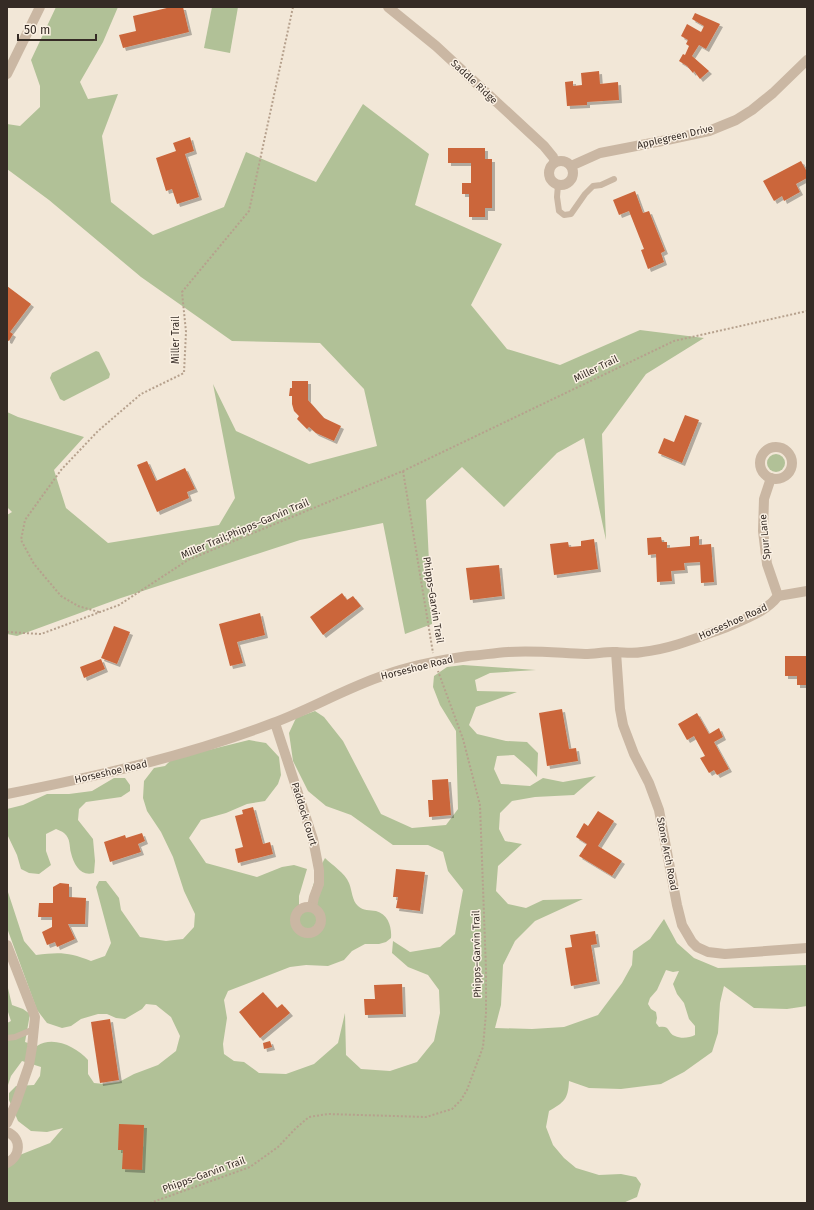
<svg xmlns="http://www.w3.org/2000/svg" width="814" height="1210" viewBox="0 0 814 1210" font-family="'Fira Sans',sans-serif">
  <defs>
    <filter id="shadow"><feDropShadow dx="3" dy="3" stdDeviation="0" flood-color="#0004"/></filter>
  </defs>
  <rect width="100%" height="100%" fill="#f2e7d7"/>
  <g fill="#b1c197" fill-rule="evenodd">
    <path d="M56,7H118L103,42L80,82L88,99L118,94L102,136L111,202L153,235L224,207L246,152L316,182L363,104L429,154L415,205L502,244L471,305L507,349L560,365L640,330L704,338L646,374L602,434L606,540L584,438L557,453L504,507L462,467L426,500L432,624L405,634L383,523L300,540L121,598L17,636L7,634V515L12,512L7,507V412L18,417L84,437L54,470L66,508L108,543L219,525L235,498L213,384L236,431L309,464L377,446L364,389L320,343L232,341L141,277L49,200L7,169V124L20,126L40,107V86L31,60Z"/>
    <path d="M212,7H238L230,53L204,48Z"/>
    <path d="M96,351L99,352L110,374L109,378L64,401L60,399L50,378L52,373Z"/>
    <circle cx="776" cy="463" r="9"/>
    <path d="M463,665L536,670L490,673L475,680L477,691L517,692L476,707L469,725L477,734L506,741L527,742L538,753L537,777L529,768L514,755L497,756L494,769L501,784L530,786L543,778L563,782L596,776L574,795L535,797L512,801L500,813L499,829L505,841L522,844L498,866L496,891L508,904L526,908L543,900L583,899L535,921L515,941L503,965L501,1005L495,1028L532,1029L564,1027L598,1015L622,983L632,965L633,951L650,939L664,919L677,943L694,958L718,968L807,965V1006L787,1009L754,1008L724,986L720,1003L718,1033L712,1052L684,1072L661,1084L621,1089L589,1088L569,1081C568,1100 564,1102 549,1111L546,1127L553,1145L564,1158L576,1168L599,1175L621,1174L636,1177L641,1184L637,1197L623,1203H7V1160L50,1143L63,1128L47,1132L31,1131L18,1121L9,1100V1093L16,1086L34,1085L40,1076L41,1067L22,1061L11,1076L7,1088V1023L11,1021L7,1009V984L12,1005L23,1009L30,1014L25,1042L37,1046C53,1035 77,1047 88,1060V1074L94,1083L104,1084L119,1082L134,1074L158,1065L176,1051L180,1036L171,1017L156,1005L146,1004L142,1009L125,1019L116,1018L107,1014H98L81,1019L71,1026L62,1028L47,1023L37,1010L7,928V889L24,941L36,955C59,952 69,952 91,961L105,956L111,943L96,887L99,881H106L119,898L121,910L140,937L166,941L183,939L194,927L195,914L184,891L173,857L161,832L147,811L143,798L144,781L154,768L165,766L172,759L249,740L266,743L279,757L281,775L278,784L265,801L247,804L226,813L201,820L189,838L206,863L257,877L282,867L294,865L307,869L299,896V910L308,904L316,875L325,858C332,865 345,873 349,883C352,890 352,901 358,906C363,911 370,910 376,911C388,914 392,927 391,938L386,942L379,944H365L352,951L344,960L328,966L306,965L290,967L228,991L224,1000L227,1018L223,1044L224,1054L234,1061L244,1062L259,1073L286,1074L314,1064L338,1043L345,1013L346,1055L361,1069L390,1071L417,1062L434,1041L440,1013L439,990L428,975L408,967L392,953L393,941L410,952L440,947L455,934L463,890L448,871L443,852L428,845H393L351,815L326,806L308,791L293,761L289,733L296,718L315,711L324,717L343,741L381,814L412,828L446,825L458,809L456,731L440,705L433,687L434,676L447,667ZM666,970L673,972L679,971L673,984L677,994L684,1003L689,1019L695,1026V1035C689,1038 681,1039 675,1036C667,1033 671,1025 659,1027L656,1023L657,1018L656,1012L651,1009L648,1004L650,998L657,990Z"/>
    <path d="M114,778H125L130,785V791L121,797L86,802L79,809L78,820L93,839L95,861L94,873C81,877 74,865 71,853C69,846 71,839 64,833C62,831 58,830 56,829L46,834V851L51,865L39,874L29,873L21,869L17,855L7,834V809L23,805L47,794H69L92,791Z"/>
  </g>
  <g fill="#cb663b" filter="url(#shadow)">
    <path d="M171,7H183L189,32L123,48L119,35L136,31L133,16Z"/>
    <path d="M695,13L720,24L706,49L699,45L692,56L709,71L700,79L694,71L693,73L687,66L679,61L683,54L685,55L689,46L686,44L688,40L681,36L687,24L701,32L704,26L692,19Z"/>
    <path d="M599,71L600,84L618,82L619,100L587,102V105L567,106L565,82L573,81V86L582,85L581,73Z"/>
    <path d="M190,137L194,151L185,154L199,197L177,204L172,189L166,191L156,158L176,151L173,143Z"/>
    <path d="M448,148H485V159H492V208H485V217H469V194H462V183H471V163H448Z"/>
    <path d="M801,161L807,172V178L796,184L800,192L784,201L782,196L774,201L763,181Z"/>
    <path d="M635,191L643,213L649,211L665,251L661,253L664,262L648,269L641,250L644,249L629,211L619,215L613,200Z"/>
    <path d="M7,286L31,304L10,332L13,334L9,341L7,340Z"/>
    <path d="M292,381H308V400L324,418L341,426L334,441L316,433L309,427L307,429L297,419L299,416L294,411L292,404V396H289L290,388H292Z"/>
    <path d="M685,415L699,420L682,463L658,453L664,438L674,442Z"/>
    <path d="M147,461L156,481L185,468L195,489L187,492L189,498L157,512L137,465Z"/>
    <path d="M699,536V545L711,544L714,582L701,583L700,562L684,563L685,570L671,571L672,581L657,582L656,554L648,555L647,538L661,537L662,542H667V548L690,546V537Z"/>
    <path d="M594,539L598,569L554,575L550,544L568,542L569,547L581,546V541Z"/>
    <path d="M499,565L502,596L470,600L466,568Z"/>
    <path d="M342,593L347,600L353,596L361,606L323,635L310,617Z"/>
    <path d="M260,613L265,635L237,642L243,663L230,666L219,624Z"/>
    <path d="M114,626L130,632L117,664L101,658Z"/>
    <path d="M785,656H807V685H797V676H785Z"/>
    <path d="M101,659L105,669L84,678L80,667Z"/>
    <path d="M562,709L569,749L576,748L578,761L547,766L539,713Z"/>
    <path d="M697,713L709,734L719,728L723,737L714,742L729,769L717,775L714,770L709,773L700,758L705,756L694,736L687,740L678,724Z"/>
    <path d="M448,779L451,815L429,817L428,800H433L432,780Z"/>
    <path d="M253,807L263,844L270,842L273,854L238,863L235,849L243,847L235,816L243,814L242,810Z"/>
    <path d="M598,811L614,821L598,846L622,861L612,876L579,856L587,844L576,837L584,823L588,826Z"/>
    <path d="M142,833L145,841L138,844L141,852L110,862L104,842L125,835L126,838Z"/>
    <path d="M396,869L425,872L420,911L396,908L398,897H393Z"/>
    <path d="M60,883L69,884V897L86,898L85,924H68L75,939L57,947L55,942L47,945L42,932L52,927V917H38L39,903H53V887Z"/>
    <path d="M595,931L597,944L591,945L597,981L571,986L565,948L572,947L570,935Z"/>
    <path d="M402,984L403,1014L365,1015L364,999H375L374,985Z"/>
    <path d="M263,992L277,1008L282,1004L290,1013L260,1038L239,1012Z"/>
    <path d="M110,1019L119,1080L100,1083L91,1022Z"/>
    <path d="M270,1041L272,1047L264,1049L263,1043Z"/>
    <path d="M119,1124L144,1125L142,1170L122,1169L123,1150H118Z"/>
  </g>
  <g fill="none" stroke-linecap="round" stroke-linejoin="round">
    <g stroke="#b6a18d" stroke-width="2" stroke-dasharray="2 2" stroke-linecap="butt">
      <path d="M403,471L433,653"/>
      <path d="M99,612L78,606L61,596L34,564L21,540L25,520L61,470L98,431L141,394L184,373L186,332L182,292L249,211L293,7"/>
      <path d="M7,632L41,634L119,605L188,560L403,471L674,341L807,311"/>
      <path d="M150,1203L250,1167L278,1147L296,1128L309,1117L328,1114L426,1117L452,1109L461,1100L467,1090L483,1047L486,1013V970L480,805L463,739L438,671"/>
    </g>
    <g stroke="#cab7a3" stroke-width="6">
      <path d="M558,185L557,197L559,211L564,215L571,214L585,194L593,186L601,185L614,179"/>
      <path d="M7,1038L15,1037L34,1029"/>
    </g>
    <g stroke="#cab7a3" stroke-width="10">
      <path d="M388,7L436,46L544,146L553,157L555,162"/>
      <path d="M7,74L40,7"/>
      <circle cx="561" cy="173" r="12"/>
      <path d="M571,166L600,153L667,140L709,131L736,120L752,110L773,93L807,60"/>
      <circle cx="776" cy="463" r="16"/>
      <path d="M771,478L764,499L763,531L767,564L778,596"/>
      <path d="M616,652L620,709L623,725L634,754L649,783L659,810L677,905L682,925L692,942L697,947L708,952L725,954L807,948"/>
      <path d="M275,723L313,839L319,870V884L314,897L312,907"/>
      <path d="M7,794C98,776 187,756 273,723C311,709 346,688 385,675C410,666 441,660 468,656C481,655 494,653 508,652C534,650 559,653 585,654C594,654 604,652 613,652C623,652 632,654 642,652C671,649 699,637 727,627C745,619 766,612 778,596L807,591"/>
      <circle cx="308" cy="920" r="13"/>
      <path d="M7,945L35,1017L32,1047L29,1065L16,1103L7,1123"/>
      <path d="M7,1132C22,1138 21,1156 7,1163"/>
    </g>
  </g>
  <g text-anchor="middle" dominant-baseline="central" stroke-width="3" stroke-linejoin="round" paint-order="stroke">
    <g font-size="10" fill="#352b25" stroke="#faf0e3">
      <text transform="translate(474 82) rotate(43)">Saddle Ridge</text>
      <text transform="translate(675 137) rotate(-13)">Applegreen Drive</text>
      <text transform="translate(176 340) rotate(-90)">Miller Trail</text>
      <text transform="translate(596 369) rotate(-26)">Miller Trail</text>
      <text transform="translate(245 529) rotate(-23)">Miller Trail;Phipps–Garvin Trail</text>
      <text transform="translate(765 537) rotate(-95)">Spur Lane</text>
      <text transform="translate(433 600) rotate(81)">Phipps–Garvin Trail</text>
      <text transform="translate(733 622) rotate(-24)">Horseshoe Road</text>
      <text transform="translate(417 668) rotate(-14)">Horseshoe Road</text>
      <text transform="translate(111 772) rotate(-13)">Horseshoe Road</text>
      <text transform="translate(304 814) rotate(73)">Paddock Court</text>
      <text transform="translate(667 854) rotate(79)">Stone Arch Road</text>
      <text transform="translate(477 954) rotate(-91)">Phipps–Garvin Trail</text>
      <text transform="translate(204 1175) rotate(-20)">Phipps–Garvin Trail</text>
    </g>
  </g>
  <rect width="814" height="1210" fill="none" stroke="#352b25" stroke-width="16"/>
  <path d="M18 34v6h78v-6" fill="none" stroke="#352b25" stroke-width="2"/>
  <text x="24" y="34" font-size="12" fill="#352b25" stroke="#faf0e3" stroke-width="3" paint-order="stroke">50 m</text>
</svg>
